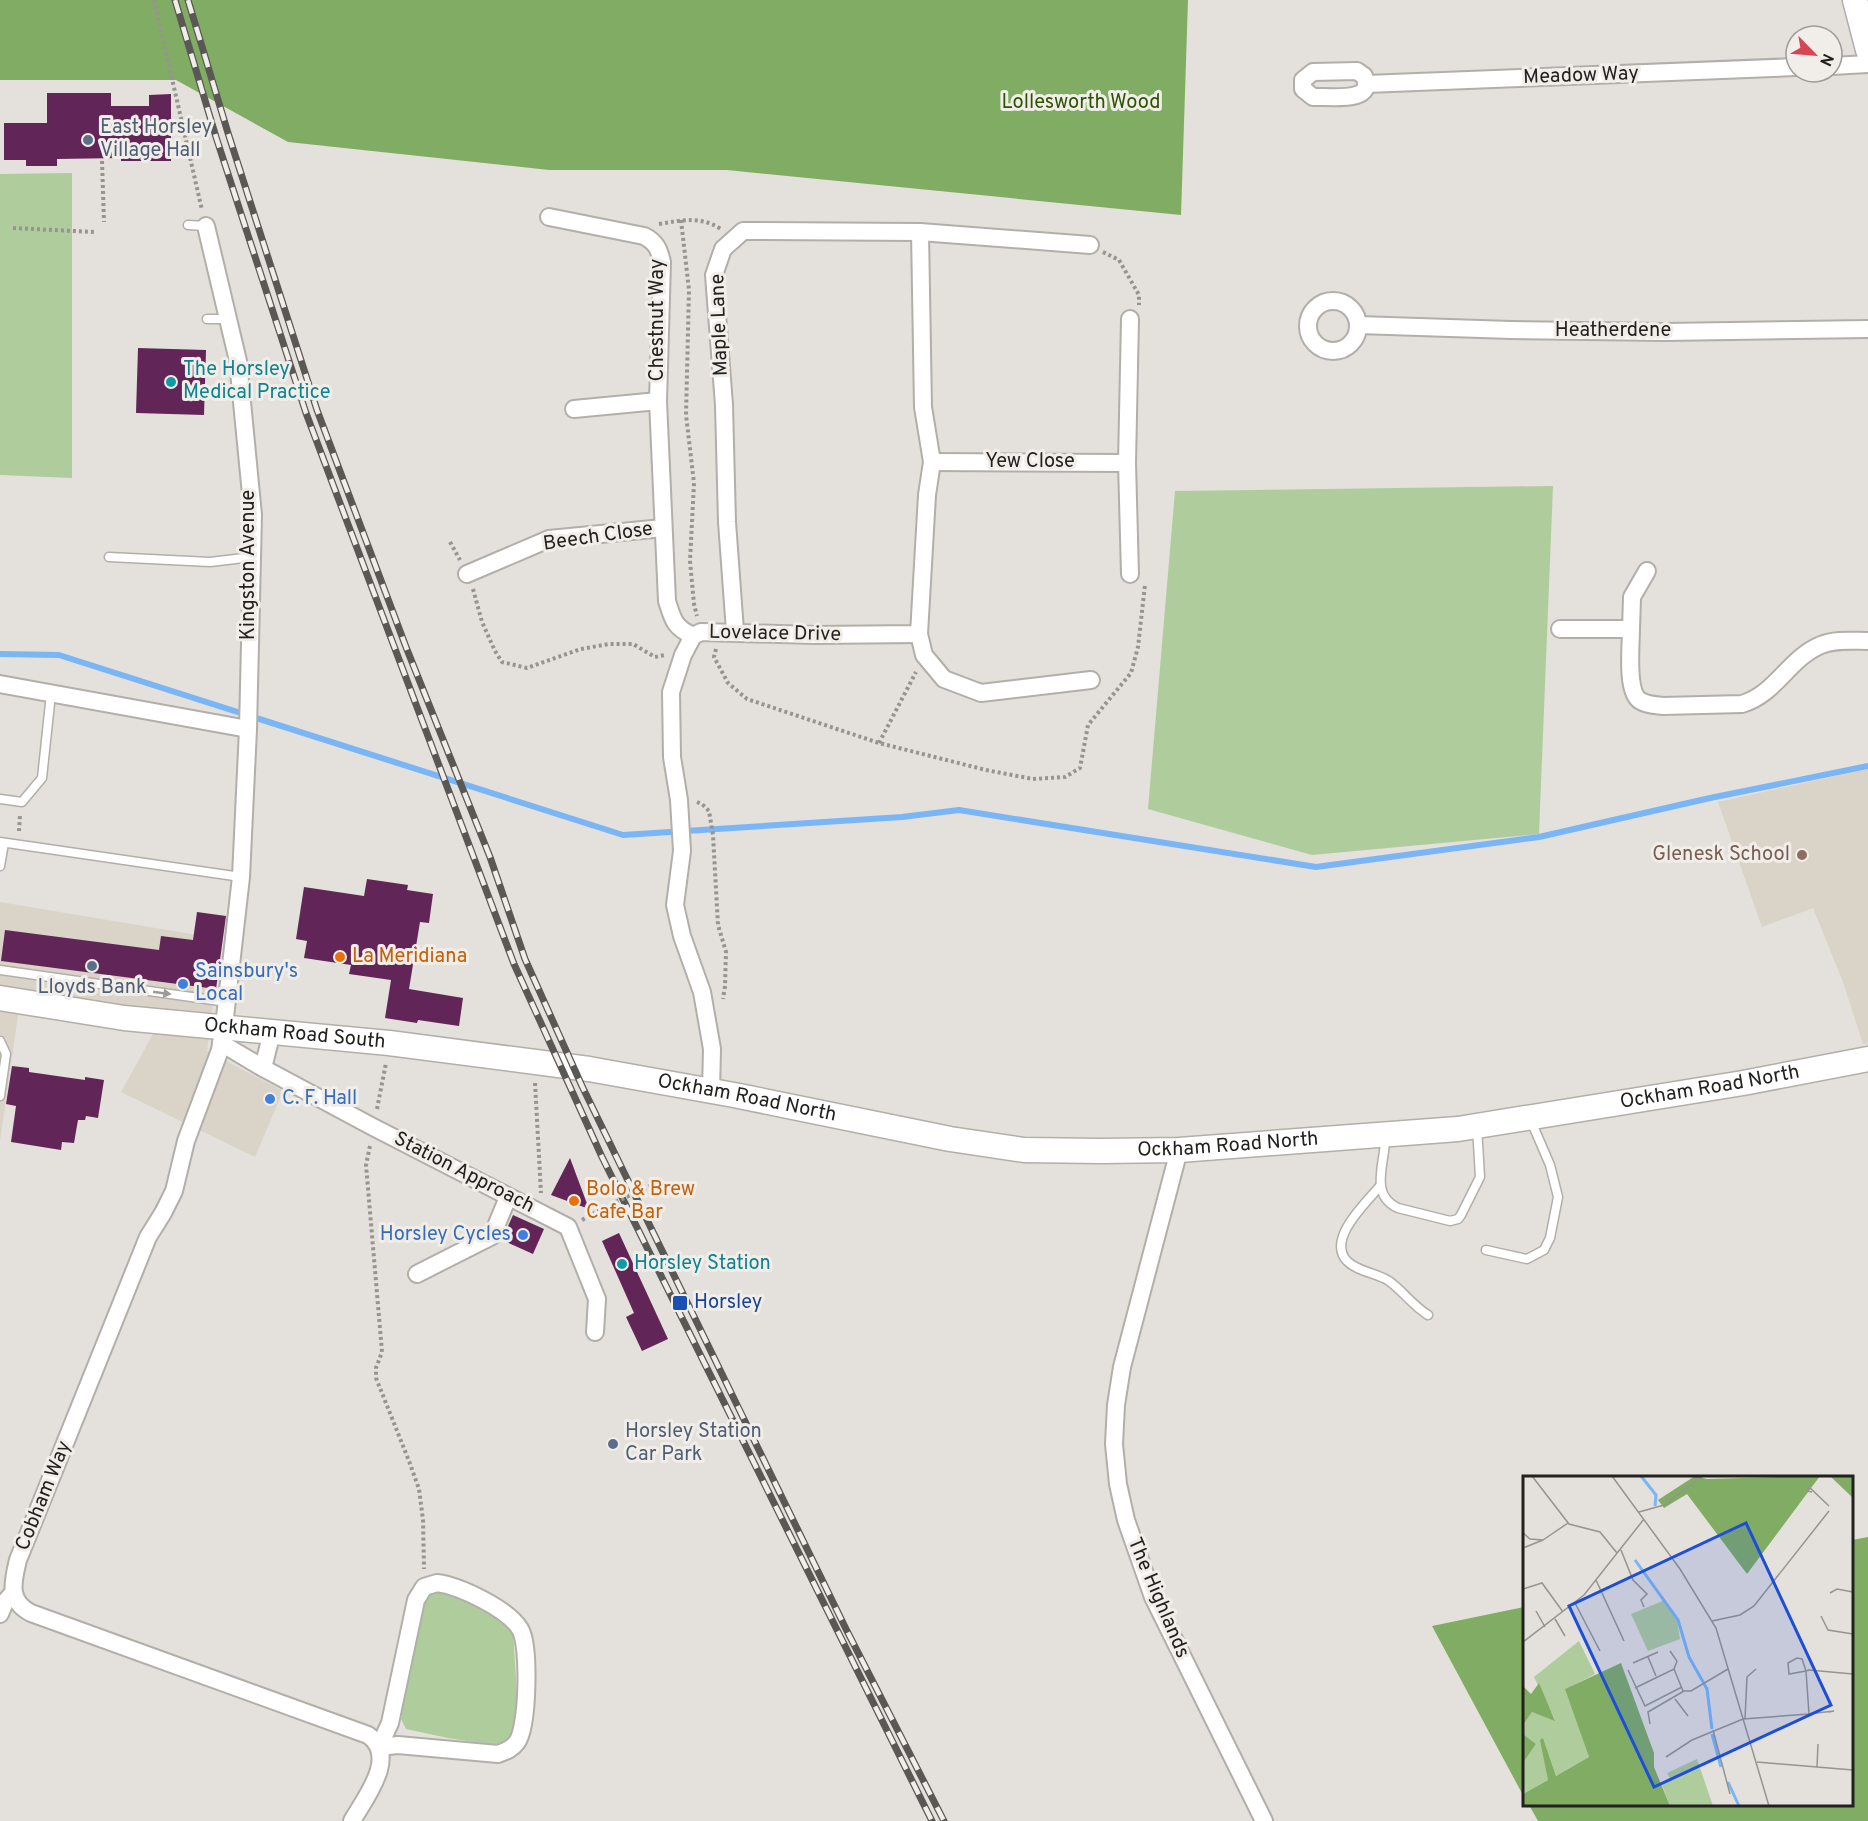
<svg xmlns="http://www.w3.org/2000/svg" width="1868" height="1821" viewBox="0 0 1868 1821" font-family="Overpass,sans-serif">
  <rect width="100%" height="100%" fill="#e4e0db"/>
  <g fill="#dad3c7">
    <path d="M1868,769V1043L1863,1044L1843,982L1813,908L1762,927L1718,802Z"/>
    <path d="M0,902L221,939L207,1051L283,1091L255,1157L121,1092L153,1034L18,1015L0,1141Z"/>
  </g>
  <g fill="#afcc9d">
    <path d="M72,173V478L0,475V174Z"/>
    <path d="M1553,486L1539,834L1312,855L1148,809L1175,491Z"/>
    <path d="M443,1589L475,1602L503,1619L513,1631L519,1726L500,1746L448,1738L406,1729L401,1719L417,1615L424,1597Z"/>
  </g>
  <g fill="#80ac63">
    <path d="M0,0H1188L1181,215L727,170H549L288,142L176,80H0Z"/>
    <path d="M1868,1537V1821H1538L1529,1805L1852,1804V1540Z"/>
    <path d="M1524,1607V1797L1432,1626Z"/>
  </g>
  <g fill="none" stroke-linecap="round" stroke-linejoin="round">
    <path stroke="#7ab5f5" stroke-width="6" d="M0,654L59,655L623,835L902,817L959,810L1316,867L1539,837L1710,798L1868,766"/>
  </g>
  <g fill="#622558">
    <path d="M47,93H111V106H149V95L171,94V161H121V158L57,159V166H26V160H4V123H47Z"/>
    <path d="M138,348L206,350L204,415L136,413Z"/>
    <path d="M367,879L408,885L407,890L433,894L429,923L420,922L409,989L463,998L459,1026L418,1020L417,1023L385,1018L391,980L349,974L351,965L304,958L307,941L296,939L304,887L364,896Z"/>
    <path d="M197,912L226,916L216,989L1,961L5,930L159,950L161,936L193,940Z"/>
    <path d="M12,1066L29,1068V1072L85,1080V1077L104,1080L98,1118L86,1116L85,1120H78L74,1143L62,1142L61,1150L11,1142L16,1106L6,1104Z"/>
    <path d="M570,1158L589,1209L551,1195Z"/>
    <path d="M513,1215L544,1229L533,1254L502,1240Z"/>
    <path d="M619,1233L668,1339L642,1351L626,1317L634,1313L602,1241Z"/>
  </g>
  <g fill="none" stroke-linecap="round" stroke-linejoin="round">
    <defs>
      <g id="lane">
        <path d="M188,225L206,226"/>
        <path d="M207,319H228"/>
        <path d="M109,557L210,562L252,557"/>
        <path d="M0,799L22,802L42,778L51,694"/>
        <path d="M0,842L241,877"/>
        <path d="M0,866L4,843"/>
        <path d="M0,970L227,1002"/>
        <path d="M0,1041L6,1054L0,1096"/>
        <path d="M1385,1137C1386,1162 1368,1194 1398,1208L1450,1221L1458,1219L1461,1215L1480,1177L1477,1127"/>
        <path d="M1380,1186C1367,1202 1326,1239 1347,1261C1358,1272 1377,1273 1389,1281C1403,1291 1412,1305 1428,1315"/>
        <path d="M1486,1250L1527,1259L1544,1250L1550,1238L1558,1197L1550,1165L1531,1121"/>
      </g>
      <g id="street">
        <path d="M1832,66L1868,64"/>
        <path d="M1357,71L1364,76C1377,104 1328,96 1313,97L1303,89V80L1313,72Z"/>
        <path d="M1366,84L1796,67"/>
        <path d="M549,217L644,236C656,242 659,249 662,262L658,401L667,601C673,620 674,627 693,636"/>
        <path d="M206,226L238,361L253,515L248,729L241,877L224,1026L220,1050L186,1141L174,1191L163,1213L148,1237L18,1560C13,1581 7,1601 31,1613L368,1735C399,1756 365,1798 352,1821"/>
        <circle cx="1333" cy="326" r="25"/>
        <path d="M1358,325L1511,330L1665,332L1868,329"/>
        <path d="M574,409L658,401"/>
        <path d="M932,462L1127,463"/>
        <path d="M467,574L549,539L663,528"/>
        <path d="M1130,574L1127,463L1130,319"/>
        <path d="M1560,629H1631C1631,646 1626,689 1639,700C1646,705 1655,705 1663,706L1742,704C1776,694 1789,658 1821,645C1835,639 1853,641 1868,641"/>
        <path d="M1631,629L1632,597L1647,571"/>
        <path d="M735,631L727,522L724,405L714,275L723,249L743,231L920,232L1090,245"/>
        <path d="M919,634L924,655L944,679L981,693L1091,680"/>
        <path d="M0,684L248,729"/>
        <path d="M221,1043L263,1068L373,1127L568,1227L597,1299L595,1332"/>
        <path d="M263,1068L272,1032"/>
        <path d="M711,1091L712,1049L702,992L682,936L675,905L682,851L679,800L672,757L671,692L683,655L693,636L701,632L815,635L919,634L927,495L932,462L923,407L920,232"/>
        <path d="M1179,1150L1122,1367L1116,1405L1114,1444L1118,1484L1126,1520L1153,1597L1264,1821"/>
        <path d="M417,1274L492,1236L508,1197"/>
        <path d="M437,1583C460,1586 508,1609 520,1629C530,1645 528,1727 517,1742C512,1749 506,1751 498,1754L398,1745L379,1747L390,1723L416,1600L424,1587Z"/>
        <path d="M0,1614L5,1602L13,1593"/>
      </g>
      <g id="secondary">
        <path d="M1855,0L1868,50"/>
        <path id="s1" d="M0,998L124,1018L389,1043L589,1069L734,1095L950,1139L1024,1150L1101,1151L1179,1150L1458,1129L1743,1083L1868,1059"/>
      </g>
    </defs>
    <use href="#lane" stroke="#b2afaa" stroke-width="11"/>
    <use href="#street" stroke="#b2afaa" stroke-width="20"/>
    <use href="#secondary" stroke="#b2afaa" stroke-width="27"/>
    <g stroke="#979490" stroke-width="4" stroke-dasharray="3 3" stroke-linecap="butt">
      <path d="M154,0L202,210"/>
      <path d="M102,161L104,222"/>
      <path d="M681,220L689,290L686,415L694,483L690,561L694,604L697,616"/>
      <path d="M659,224C682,220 701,216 721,229"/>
      <path d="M13,228L94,232"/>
      <path d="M1103,252L1119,260L1139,295V305"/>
      <path d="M450,542L460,560"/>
      <path d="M473,589L482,622L495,651L502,662L527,668L581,649L609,644H633L655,657L665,655"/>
      <path d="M716,649L714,657L728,683L747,699L879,743L986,770L1033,779L1065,777L1080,768L1088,725L1131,673L1138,647L1145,585"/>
      <path d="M879,743L916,672"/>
      <path d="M697,802L702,804L709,811L713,835L718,925L726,952L725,986L723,999"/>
      <path d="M19,831L20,815"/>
      <path d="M535,1083L541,1193"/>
      <path d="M377,1109L386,1063"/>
      <path d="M370,1146L366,1165L382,1352L376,1368V1378L409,1461L419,1489L423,1520L424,1569"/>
      <path d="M582,1220L605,1207"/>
    </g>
    <use href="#lane" stroke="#fff" stroke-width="8"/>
    <use href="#street" stroke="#fff" stroke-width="16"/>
    <use href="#secondary" stroke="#fff" stroke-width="24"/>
    <defs>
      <g id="rail">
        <path d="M175,0L216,137L306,413L514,964L602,1157L932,1821"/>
        <path d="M188,0L228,133L317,410L406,647L490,857L525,959L582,1086L686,1300L846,1629L944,1821"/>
      </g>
    </defs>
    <use href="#rail" stroke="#5a5855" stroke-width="7"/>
    <use href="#rail" stroke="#f1ede8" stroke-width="4.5" stroke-dasharray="14" stroke-linecap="butt"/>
    <path stroke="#979490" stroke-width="4" stroke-dasharray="3 3" stroke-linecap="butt" d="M605,1207L652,1185"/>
  </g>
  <defs><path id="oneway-solid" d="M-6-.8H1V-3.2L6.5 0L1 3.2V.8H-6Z" transform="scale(1.5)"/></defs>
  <use fill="#9c9b9a" href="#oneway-solid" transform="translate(162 993) rotate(8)"/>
  <g fill="#5c6f8a" stroke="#f1ede8" stroke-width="2">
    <circle cx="88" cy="140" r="6"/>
    <circle cx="92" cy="966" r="6"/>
    <circle cx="613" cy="1444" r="6"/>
  </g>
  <g fill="#0f9aa8" stroke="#f1ede8" stroke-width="2">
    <circle cx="171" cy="382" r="6"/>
    <circle cx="622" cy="1264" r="6"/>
  </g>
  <circle fill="#8d6e63" stroke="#f1ede8" stroke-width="2" cx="1802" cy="855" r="6"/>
  <g fill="#e8710a" stroke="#f1ede8" stroke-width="2">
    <circle cx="340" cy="957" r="6"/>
    <circle cx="574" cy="1201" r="6"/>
  </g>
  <g fill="#3f7fe0" stroke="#f1ede8" stroke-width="2">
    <circle cx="183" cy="984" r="6"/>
    <circle cx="270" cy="1099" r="6"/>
    <circle cx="523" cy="1235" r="6"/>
  </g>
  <rect fill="#1a4fb4" stroke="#f1ede8" stroke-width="2" x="672" y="1295" width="16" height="16" rx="3"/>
  <g text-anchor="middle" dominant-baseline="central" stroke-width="6" stroke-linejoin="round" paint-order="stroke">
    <g font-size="20" fill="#22211f" stroke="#f1ede8">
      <text transform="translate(1581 76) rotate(-2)">Meadow Way</text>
      <text transform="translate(658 320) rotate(-90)">Chestnut Way</text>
      <text transform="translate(720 325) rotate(-92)">Maple Lane</text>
      <text x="1613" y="331">Heatherdene</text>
      <text x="1030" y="462">Yew Close</text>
      <text transform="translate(598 537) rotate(-8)">Beech Close</text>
      <text transform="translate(249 565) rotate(-90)">Kingston Avenue</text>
      <text transform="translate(775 634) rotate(1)">Lovelace Drive</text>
      <text stroke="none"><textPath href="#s1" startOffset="297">Ockham Road South</textPath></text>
      <text stroke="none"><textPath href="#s1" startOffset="1726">Ockham Road North</textPath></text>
      <text stroke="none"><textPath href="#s1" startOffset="754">Ockham Road North</textPath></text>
      <text stroke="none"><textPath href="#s1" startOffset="1240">Ockham Road North</textPath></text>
      <text transform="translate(464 1173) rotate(27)">Station Approach</text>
      <text transform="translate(44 1496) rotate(-68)">Cobham Way</text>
      <text transform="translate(1158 1598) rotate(67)">The Highlands</text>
    </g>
    <g font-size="20" fill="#2d5403" stroke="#f1ede8">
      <text x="1081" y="103">Lollesworth Wood</text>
    </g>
    <g font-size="20" fill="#4e5e75" stroke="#f1ede8" text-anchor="start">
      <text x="100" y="128">East Horsley<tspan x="100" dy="23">Village Hall</tspan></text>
      <text x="92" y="988" text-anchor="middle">Lloyds Bank</text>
      <text x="625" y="1432">Horsley Station<tspan x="625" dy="23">Car Park</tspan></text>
    </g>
    <g font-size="20" fill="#0d838f" stroke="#f1ede8" text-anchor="start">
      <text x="183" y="370">The Horsley<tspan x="183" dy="23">Medical Practice</tspan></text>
      <text x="634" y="1264">Horsley Station</text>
    </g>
    <g font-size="20" fill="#785e54" stroke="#f1ede8" text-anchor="end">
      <text x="1790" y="855">Glenesk School</text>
    </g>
    <g font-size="20" fill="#c56008" stroke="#f1ede8" text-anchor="start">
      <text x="352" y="957">La Meridiana</text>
      <text x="586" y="1190">Bolo &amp; Brew<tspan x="586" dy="23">Cafe Bar</tspan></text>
    </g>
    <g font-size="20" fill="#366cbe" stroke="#f1ede8" text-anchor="start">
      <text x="195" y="972">Sainsbury's<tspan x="195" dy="23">Local</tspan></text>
      <text x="282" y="1099">C. F. Hall</text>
      <text x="511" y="1235" text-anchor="end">Horsley Cycles</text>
    </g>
    <g font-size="20" fill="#164399" stroke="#f1ede8" text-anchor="start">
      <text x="694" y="1303">Horsley</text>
    </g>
  </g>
  <g transform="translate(1523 1476)">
    <rect width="330" height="330" fill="#e4e0db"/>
    <path d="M142,124L154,145L157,163L125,175L108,138ZM56,165L72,198L43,213L66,281L33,300L20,262L25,304L0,318V287L13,268L0,258V249L9,236L32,244L11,201ZM174,283L190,330H147L139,309L148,304L144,297Z" fill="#afcc9d"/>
    <path d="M172,0L184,3L297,0L224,98L164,18L141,32L135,24ZM307,0H330V22ZM98,187L131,277V291L147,330H0V318L25,304L17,264L20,262L33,300L66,281L42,213ZM16,207L32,245L9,236L0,249V210L8,218ZM0,258L13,268L0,287Z" fill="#80ac63"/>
    <path fill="none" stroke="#7ab5f5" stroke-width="3" d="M118,0L133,19L132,30M112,84L155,144L166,181L184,213L189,253M189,258L198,291M205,306L216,330"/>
    <path fill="none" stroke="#969490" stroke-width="1.5" d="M9,0L46,48L77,56L94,77M89,0L157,93L193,152L246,330M289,16L284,15L286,11L306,30M116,36L141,29L180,0M0,57L7,63L20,64L0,72M20,64L45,47M98,74L110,104L124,118L118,124L121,131M73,104L101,165M0,113L19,107L40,136M307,117L314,113L330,116M52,127L77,175M13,135L22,151M298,140L305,154L330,158M32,143L42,160M189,145L217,139L231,130L306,35M0,166L61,119L121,43M147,175L154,185L151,193M125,181L133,200M110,187L135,176M105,194L122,230L159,211M112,212L151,193L160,215H168L205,193M152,223L165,240M285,238L311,235L306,236M222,243L224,201L233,193M127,248L125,236L161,215M190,254L207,318M143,281L169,264L220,243L286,238L283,195L279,183L274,182L265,187L266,198L283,195L286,194L330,198M234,286L330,294M294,291L295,268"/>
    <path fill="#1d4ed8" fill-opacity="0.15" stroke="#1d4ed8" stroke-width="3" d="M223,47L308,229L131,311L46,130Z"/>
    <rect width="330" height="330" fill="none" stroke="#22211f" stroke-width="3"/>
  </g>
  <g transform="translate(1814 54) rotate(115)"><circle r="28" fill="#f1ede8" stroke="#9e9b98" stroke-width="1.5"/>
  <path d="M0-4.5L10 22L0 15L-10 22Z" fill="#d54554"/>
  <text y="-9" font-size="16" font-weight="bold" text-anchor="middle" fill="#22211f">N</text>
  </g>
</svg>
